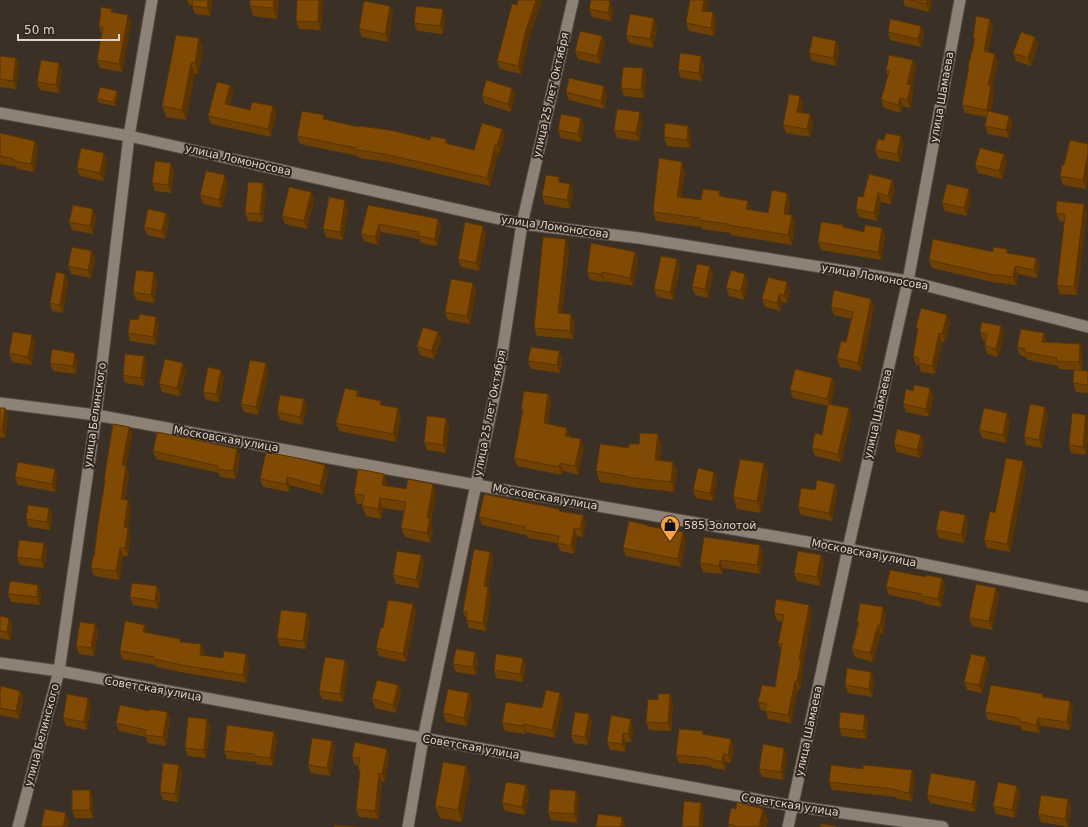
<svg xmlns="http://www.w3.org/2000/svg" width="1088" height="827" viewBox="0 0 1088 827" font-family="'DejaVu Sans',sans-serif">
  <rect width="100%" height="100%" fill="#3b3026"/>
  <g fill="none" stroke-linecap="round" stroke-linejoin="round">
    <defs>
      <g id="minor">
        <path d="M0,113L129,136L522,224L639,238L908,281L1088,327"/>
        <path d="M0,403L96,415L476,485L848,549L1088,597"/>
        <path d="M0,663L59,671L793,806L943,827"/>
        <path d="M18,827L59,671L96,415L129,136L152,0"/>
        <path d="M408,827L423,739L499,374L522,224L573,0"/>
        <path d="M788,827L848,549L908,281L960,0"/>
      </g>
    </defs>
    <use href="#minor" stroke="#564d44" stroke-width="13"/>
    <use href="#minor" stroke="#8e8175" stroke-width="11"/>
  </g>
  <g fill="#6e4003">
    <path d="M187,0H212L210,16L195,14L192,5H189Z"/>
    <path d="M279,0L277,19L253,16L250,6Z"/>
    <path d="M323,0L321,30L299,29L296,21Z"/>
    <path d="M518,0H542L529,38L521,74L500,69L497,61Z"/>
    <path d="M690,0H708L706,11L716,21L714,36L689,31L686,23Z"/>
    <path d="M903,0H931L932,1L929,12L905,6Z"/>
    <path d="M390,6L393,14L388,42L362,37L359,29Z"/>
    <path d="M112,9L113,13L131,23L122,72L100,68L97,60L102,35L99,27Z"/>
    <path d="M589,9H613L611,21L592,17Z"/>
    <path d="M445,18L443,34L417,31L414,23Z"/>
    <path d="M657,26L653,48L629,43L626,35Z"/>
    <path d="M921,26L924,34L921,47L890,40L888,32Z"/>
    <path d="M993,27L988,52L998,62L992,88L994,94L991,112L1009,116L1012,124L1009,138L988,134L985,126L987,117L965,113L962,105L969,68L968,66L974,42L973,38Z"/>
    <path d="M176,35L203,49L198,74L195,73L186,120L166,117L162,106Z"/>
    <path d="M602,36L605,44L600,64L578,59L575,51Z"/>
    <path d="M1035,37L1038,45L1031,66L1016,61L1013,53Z"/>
    <path d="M836,41L839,49L836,66L812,61L809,53Z"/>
    <path d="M0,56L16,58L19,66L16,89L0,87Z"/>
    <path d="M701,56L704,64L702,81L681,78L678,70Z"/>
    <path d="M59,63L62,71L59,93L40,90L37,82Z"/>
    <path d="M916,68L912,88L913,93L910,108L903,106L901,113L884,108L881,100L888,76L886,71Z"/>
    <path d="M646,77L644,98L624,96L621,88Z"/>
    <path d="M230,85L233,93L230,105L250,110L273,106L276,114L271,137L211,124L208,116Z"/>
    <path d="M512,88L515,96L511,112L485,104L482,96Z"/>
    <path d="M566,92L607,95L604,109L569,100Z"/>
    <path d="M118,95L116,106L99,103L97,99Z"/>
    <path d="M803,104L801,113L813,122L810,137L786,133L783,125Z"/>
    <path d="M581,118L584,126L581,142L561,138L558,130Z"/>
    <path d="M326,120L359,127L430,140L446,139L448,144L474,150L502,129L505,137L500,153H498L490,186L388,162L359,158L358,156L300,144L297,136Z"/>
    <path d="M642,120L639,141L617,138L614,130Z"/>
    <path d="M688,126L691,134L690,148L667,146L664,137Z"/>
    <path d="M0,133L35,141L38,149L34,172L17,169L16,167L0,164Z"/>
    <path d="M884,140L904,144L900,162L878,158L875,150Z"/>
    <path d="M1088,144V176L1086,189L1063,185L1060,176L1064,165Z"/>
    <path d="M107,161L103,181L80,176L77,168Z"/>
    <path d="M1007,162L1002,179L978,173L975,165Z"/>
    <path d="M174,171L171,193L155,191L152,183Z"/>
    <path d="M685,172L681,197L701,200L719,191L721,196L751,210L768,213L787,193L790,202L788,214L795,224L792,245L731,235L730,233L702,229L701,227L656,221L653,212Z"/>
    <path d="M559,177L560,182L573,192L570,209L545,204L542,196Z"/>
    <path d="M228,183L222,208L203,204L200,195Z"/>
    <path d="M895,188L891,204L881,202L877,221L859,217L856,209L863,197Z"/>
    <path d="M266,191L263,222L248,221L245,213Z"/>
    <path d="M311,192L314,200L307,229L285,224L282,216Z"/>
    <path d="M971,197L967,216L945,211L942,203Z"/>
    <path d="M1084,204L1087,213L1077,295L1060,294L1057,285L1064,222L1059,221L1056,213Z"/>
    <path d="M368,205L438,219L441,226L437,246L421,243L419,239L381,232L378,245L364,241L361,234Z"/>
    <path d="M348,208L343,240L326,237L323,229Z"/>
    <path d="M96,217L93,234L72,230L69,222Z"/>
    <path d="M169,221L165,239L147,235L144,227Z"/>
    <path d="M843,225L844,228L864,232L882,228L885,236L881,260L821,250L818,242Z"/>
    <path d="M486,234L479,271L461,267L458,259Z"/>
    <path d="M569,248L562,313L574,322L573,339L537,336L534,328Z"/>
    <path d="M993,252L1009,253L1036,258L1039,266L1037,278L1018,274L1016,285L992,282L932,268L929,260Z"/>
    <path d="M95,259L91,278L71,274L68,266Z"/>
    <path d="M638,260L633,286L605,281L604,282L590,280L587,272Z"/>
    <path d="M680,267L673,300L657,297L654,289Z"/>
    <path d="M713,274L708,298L695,295L692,287Z"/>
    <path d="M157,281L154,303L136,300L133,292Z"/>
    <path d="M68,282L63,313L52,311L50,303Z"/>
    <path d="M748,282L744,300L729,296L726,288Z"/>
    <path d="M790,290L787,303L782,302L780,311L765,307L762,299Z"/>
    <path d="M476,291L470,324L448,320L445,312Z"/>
    <path d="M831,307H874L861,371L840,367L837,358L846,342L851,319L834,315Z"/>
    <path d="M947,315L950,323L945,342H942L935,374L921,372L919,365H916L913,356L918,332L916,327Z"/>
    <path d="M156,317L159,325L156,345L130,341L128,333Z"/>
    <path d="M1001,326L1004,334L998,357L987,354L985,346L986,341L983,340L980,332Z"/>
    <path d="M438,332L441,340L434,359L420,355L417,346Z"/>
    <path d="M32,335L35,344L31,365L12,362L9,353Z"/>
    <path d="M1047,342L1080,344L1082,352V370L1088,371V393L1076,392L1073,383L1074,370L1059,369L1058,366L1028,360L1026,357L1020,355L1017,347Z"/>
    <path d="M559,351L562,359L560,373L531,369L528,361Z"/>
    <path d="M144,356L147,364L144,386L125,383L123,375Z"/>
    <path d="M78,361L76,374L53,371L50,363Z"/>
    <path d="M183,363L186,371L180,396L162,392L159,384Z"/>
    <path d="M221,370L224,378L219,402L206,400L203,392Z"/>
    <path d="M269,371L258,415L244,412L241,404Z"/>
    <path d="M832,378L835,387L830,404L849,408L852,416L841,462L815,456L812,448L822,435L828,406L793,398L790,390Z"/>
    <path d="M913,391L933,396L929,417L906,412L903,404Z"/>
    <path d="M548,394L551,403L548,424L567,428L569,436L584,447L578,475L563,471L562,475L517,466L514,458L522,412L521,409Z"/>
    <path d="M360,397L382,405L398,408L401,416L396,442L339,431L336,423Z"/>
    <path d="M304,399L307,407L303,425L280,420L277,412Z"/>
    <path d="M1045,407L1048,416L1042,448L1026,445L1024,437Z"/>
    <path d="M0,408H5L8,416L5,438L0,437Z"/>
    <path d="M1088,419V435L1086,455L1071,453L1069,445Z"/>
    <path d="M1010,421L1006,443L982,438L979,430Z"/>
    <path d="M449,426L446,453L427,450L424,442Z"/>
    <path d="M129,427L132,435L126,466L129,474L125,500H128L131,508L128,528L130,536L128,556H123L119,580L94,576L91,568L94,556L105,482L104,480Z"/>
    <path d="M924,443L920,458L897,452L894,444Z"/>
    <path d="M639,444L661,445L660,460L673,462L677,472L674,492L630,487L629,486L600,482L596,471L629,448Z"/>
    <path d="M237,449L240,457L236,479L220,477L219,473L156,459L153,451Z"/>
    <path d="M325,465L328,473L323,494L290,485L289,492L263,487L260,479Z"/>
    <path d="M1026,470L1010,552L987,548L984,540L995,513Z"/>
    <path d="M714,472L717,480L713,501L696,498L693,490Z"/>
    <path d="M384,474L387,484V486L406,489L436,494L431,522L433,528L430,543L405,537L401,528L404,511L383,508L381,519L366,516L362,506V504H357L354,494Z"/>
    <path d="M768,475L761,513L737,509L733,497Z"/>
    <path d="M15,477H57L55,492L18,485Z"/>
    <path d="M835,484L837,492L832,521L801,515L798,507L815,490Z"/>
    <path d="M49,508L52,516L50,530L29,527L26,519Z"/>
    <path d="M560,511L583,515L586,524L583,537L577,536L574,554L560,551L557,543L528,538L526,535L482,525L479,517Z"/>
    <path d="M965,515L968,523L964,543L939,538L936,530Z"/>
    <path d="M686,541L681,567L626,556L623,548Z"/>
    <path d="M47,551L44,568L20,565L17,557Z"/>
    <path d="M490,552L493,560L488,587L491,595L486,631L469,628L463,611Z"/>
    <path d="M763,553L760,574L723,568L722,574L703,572L700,563Z"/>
    <path d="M421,555L424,564L419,588L396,584L393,575Z"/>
    <path d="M821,555L824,563L820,586L797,581L794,573Z"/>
    <path d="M926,577L942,578L945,586L941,607L925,604L924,602L889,595L886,587Z"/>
    <path d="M157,586L160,595L158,609L133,605L130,597Z"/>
    <path d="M41,593L40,605L11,602L8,594Z"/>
    <path d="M999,596L992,630L972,626L969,618Z"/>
    <path d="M883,607L886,615L883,634L881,633L873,662L855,657L852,649L858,624L857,622Z"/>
    <path d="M416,612L406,662L379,656L376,648L383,628Z"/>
    <path d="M774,613H812L803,666V669L800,689H798L791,723L768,719L766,711L761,710L758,702L775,687L781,651L778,643L783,622L777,621Z"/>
    <path d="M0,616L9,618L12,626L10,640L0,638Z"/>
    <path d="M310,621L306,649L280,646L277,638Z"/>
    <path d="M95,624L98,632L94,656L79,654L76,646Z"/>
    <path d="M148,633L181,642L201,644L204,652L203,656L223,658L246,654L249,663L246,683L185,673L157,667L156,665L122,659L120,651Z"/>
    <path d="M523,658L526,666L523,682L496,678L494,670Z"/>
    <path d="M478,661L476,675L456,672L453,664Z"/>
    <path d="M989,665L982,693L967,690L964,682Z"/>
    <path d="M348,668L343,702L322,699L319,691Z"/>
    <path d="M874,680L872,697L848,693L845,685Z"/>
    <path d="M398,685L401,693L396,713L375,708L372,699Z"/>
    <path d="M20,691L23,699L19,719L0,715V692Z"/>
    <path d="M469,693L472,701L467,726L446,722L443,713Z"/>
    <path d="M670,694L673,703L671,731L649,730L646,722L658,700Z"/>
    <path d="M1043,694L1044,697L1073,709L1070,730L1041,726L1039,733L1022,730L1020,726L988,720L985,712Z"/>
    <path d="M563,701L555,738L526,732L525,734L505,731L502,723L542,708Z"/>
    <path d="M91,706L87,730L66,726L63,718Z"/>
    <path d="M149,711L167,712L170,720L166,746L148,743L146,737L119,731L116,723Z"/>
    <path d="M589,714L592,723L588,745L574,743L571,735Z"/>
    <path d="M207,719L210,727L206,758L188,756L185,748Z"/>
    <path d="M868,723L866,739L842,736L839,728Z"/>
    <path d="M633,727L631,742H626L625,752L610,750L607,742Z"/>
    <path d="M704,734L731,739L734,747L731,763L726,762L725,770L712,768L711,766L679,763L676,755Z"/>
    <path d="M277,740L273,766L256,764V762L227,759L224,751Z"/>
    <path d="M332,741L335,749L330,776L311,773L308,765Z"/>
    <path d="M784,748L787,756L783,780L762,777L759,769Z"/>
    <path d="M352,757H389L385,782L382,781L378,819L359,817L356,809L360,774L358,769L359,766L355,765Z"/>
    <path d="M466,766L470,778L462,822L440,818L435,806Z"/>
    <path d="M182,773L178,802L163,800L160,792Z"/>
    <path d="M915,778L912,801L897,799L896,797L832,790L829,782Z"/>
    <path d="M526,785L529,793L525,815L505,811L502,803Z"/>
    <path d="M979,789L975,812L930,803L927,795Z"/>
    <path d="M576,791L579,799L577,823L551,820L548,812Z"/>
    <path d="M1020,794L1015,818L996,814L993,806Z"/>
    <path d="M93,798V818H75L72,810Z"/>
    <path d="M1068,799L1071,807L1068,827L1041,822L1038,814Z"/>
    <path d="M736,809H763L768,821L766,827H729L728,824Z"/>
  </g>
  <g fill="#5a3403">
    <path d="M208,0H212L210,16L207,8Z"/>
    <path d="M274,0H279L277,19L273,8Z"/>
    <path d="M319,0H323L321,30L318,22Z"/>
    <path d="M536,0H542L529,38L521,74L518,66L526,30Z"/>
    <path d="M704,0H708L705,19L702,11Z"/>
    <path d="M927,0H931L932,1L929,12L926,4Z"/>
    <path d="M610,1L613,9L611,21L608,13Z"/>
    <path d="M390,6L393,14L388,42L385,34Z"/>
    <path d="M443,9L445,18L443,34L440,26Z"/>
    <path d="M713,12L716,21L714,36L711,28Z"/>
    <path d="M128,15L131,23L122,72L119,64Z"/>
    <path d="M654,18L657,26L653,48L650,39Z"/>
    <path d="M990,19L993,27L987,59L984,51Z"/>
    <path d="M921,26L924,34L921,47L918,39Z"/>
    <path d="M602,36L605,44L600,64L597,56Z"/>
    <path d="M1035,37L1038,45L1031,66L1028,58Z"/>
    <path d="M199,38L203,49L198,74L195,63Z"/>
    <path d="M836,41L839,49L836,66L833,58Z"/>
    <path d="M995,54L998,62L992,88L994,94L990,118L987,110L988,85Z"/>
    <path d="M701,56L704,64L702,81L699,73Z"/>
    <path d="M16,58L19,66L16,89L13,81Z"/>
    <path d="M913,60L916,68L912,88L913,93L910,108L907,100V84Z"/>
    <path d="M59,63L62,71L59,93L56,85Z"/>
    <path d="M191,63L195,73L186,120L182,110Z"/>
    <path d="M643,68L646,77L644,98L641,90Z"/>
    <path d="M230,85L233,93L228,112L225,104Z"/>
    <path d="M604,86L607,95L604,109L601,101Z"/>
    <path d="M512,88L515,96L511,112L508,104Z"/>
    <path d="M117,91L118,95L116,106L114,102Z"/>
    <path d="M800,96L803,104L800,120L797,112Z"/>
    <path d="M900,98L903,106L901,113L898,105Z"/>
    <path d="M273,106L276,114L271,137L268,129Z"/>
    <path d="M640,112L642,120L639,141L636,133Z"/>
    <path d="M810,114L813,122L810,137L807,129Z"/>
    <path d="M1009,116L1012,124L1009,138L1006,130Z"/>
    <path d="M581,118L584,126L581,142L578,134Z"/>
    <path d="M688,126L691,134L690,148L687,140Z"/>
    <path d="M502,129L505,137L500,153L497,145Z"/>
    <path d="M901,136L904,144L900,162L897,154Z"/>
    <path d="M35,141L38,149L34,172L31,164Z"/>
    <path d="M495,145L498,153L490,186L487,178Z"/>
    <path d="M1088,152V176L1086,189L1083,180Z"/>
    <path d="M104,153L107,161L103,181L100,173Z"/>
    <path d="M1004,154L1007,162L1002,179L999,171Z"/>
    <path d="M682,162L685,172L680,206L677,197Z"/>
    <path d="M171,163L174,171L171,193L168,185Z"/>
    <path d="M225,175L228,183L222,208L219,200Z"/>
    <path d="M892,180L895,188L891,204L888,196Z"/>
    <path d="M263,183L266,191L263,222L260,214Z"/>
    <path d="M570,184L573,192L570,209L567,200Z"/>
    <path d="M969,189L971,197L967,216L964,208Z"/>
    <path d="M311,192L314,200L307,229L304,221Z"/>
    <path d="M787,193L790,202L787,223L784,214Z"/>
    <path d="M878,193L881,202L877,221L874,213Z"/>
    <path d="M345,200L348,208L343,240L340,232Z"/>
    <path d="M748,201L751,211L746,209Z"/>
    <path d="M1084,204L1087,213L1077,295L1074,287Z"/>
    <path d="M93,209L96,217L93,234L90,226Z"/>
    <path d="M166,213L169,221L165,239L162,231Z"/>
    <path d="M792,215L795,224L792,245L788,235Z"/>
    <path d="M438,219L441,226L437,246L435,239Z"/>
    <path d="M379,224L381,232L378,245L375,237Z"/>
    <path d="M483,226L486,234L479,271L476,263Z"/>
    <path d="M882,228L885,236L881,260L878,252Z"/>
    <path d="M566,239L569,248L561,321L558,313Z"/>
    <path d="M92,251L95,259L91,278L88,270Z"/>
    <path d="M635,252L638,260L633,286L630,278Z"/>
    <path d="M1036,258L1039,266L1037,278L1034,270Z"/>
    <path d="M677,259L680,267L673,300L670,292Z"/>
    <path d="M710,266L713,274L708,298L705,289Z"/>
    <path d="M1015,266L1018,274L1016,285L1013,277Z"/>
    <path d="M154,272L157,281L154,303L151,295Z"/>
    <path d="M602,272L605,281L604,282L601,274Z"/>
    <path d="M65,274L68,282L63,313L60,305Z"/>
    <path d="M745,274L748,282L744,300L741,291Z"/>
    <path d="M787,282L790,290L787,303L784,295Z"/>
    <path d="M473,283L476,291L470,324L467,316Z"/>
    <path d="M779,294L782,302L780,311L777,303Z"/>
    <path d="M871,299L874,307L861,371L858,363Z"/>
    <path d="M571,314L574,322L573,339L570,331Z"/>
    <path d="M947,315L950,323L945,342L942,334Z"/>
    <path d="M156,317L159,325L156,345L153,337Z"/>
    <path d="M1001,326L1004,334L998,357L996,349Z"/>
    <path d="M438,332L441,340L434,359L431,351Z"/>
    <path d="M939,333L942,342L935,374L932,366Z"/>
    <path d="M1044,333L1047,342L1045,350L1042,342Z"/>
    <path d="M32,335L35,344L31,365L28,357Z"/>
    <path d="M1080,344L1082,352L1081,370L1079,362Z"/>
    <path d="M559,351L562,359L560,373L557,365Z"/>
    <path d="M75,353L78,361L76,374L73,366Z"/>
    <path d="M144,356L147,364L144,386L141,378Z"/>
    <path d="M183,363L186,371L180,396L177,388Z"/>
    <path d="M266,363L269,371L258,415L256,407Z"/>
    <path d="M221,370L224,378L219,402L216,394Z"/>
    <path d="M832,378L835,387L830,407L827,399Z"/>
    <path d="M930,388L933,396L929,417L926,409Z"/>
    <path d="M358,391L361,399L356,396Z"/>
    <path d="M548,394L551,403L547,432L544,423Z"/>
    <path d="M304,399L307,407L303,425L300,417Z"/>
    <path d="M1045,407L1048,416L1042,448L1039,440Z"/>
    <path d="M5,408L8,416L5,438L2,430Z"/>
    <path d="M398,408L401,416L396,442L393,434Z"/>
    <path d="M849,408L852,416L841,462L838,454Z"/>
    <path d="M1007,413L1010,421L1006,443L1003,435Z"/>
    <path d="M1086,415L1088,419V435L1086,455L1083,447Z"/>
    <path d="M446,418L449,426L446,453L443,445Z"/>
    <path d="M129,427L132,435L126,466L129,474L124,507L121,499L122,465Z"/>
    <path d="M567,428L570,436L568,444L565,436Z"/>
    <path d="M658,434L661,445L659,470L655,460Z"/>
    <path d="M921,435L924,443L920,458L917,450Z"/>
    <path d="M581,439L584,447L578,475L575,466Z"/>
    <path d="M237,449L240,457L236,479L233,471Z"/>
    <path d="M1023,461L1026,470L1010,552L1007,544Z"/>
    <path d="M673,462L677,472L674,492L671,482Z"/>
    <path d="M560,463L563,471L562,475L559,467Z"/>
    <path d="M764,463L768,475L761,513L757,501Z"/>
    <path d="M325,465L328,473L323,494L320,486Z"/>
    <path d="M55,469L57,477L55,492L52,484Z"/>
    <path d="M714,472L717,480L713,501L710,493Z"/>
    <path d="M384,474L387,484L386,495L382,485Z"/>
    <path d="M287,477L290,485L289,492L286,484Z"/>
    <path d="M433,484L436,494L431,522L433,528L430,543L427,533V518Z"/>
    <path d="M835,484L837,492L832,521L829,513Z"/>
    <path d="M380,498L383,508L381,519L378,509Z"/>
    <path d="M128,500L131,508L128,528L130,536L128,556L125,548L124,527Z"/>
    <path d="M49,508L52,516L50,530L47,522Z"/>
    <path d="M583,515L586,524L583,537L580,529Z"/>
    <path d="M965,515L968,523L964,543L961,535Z"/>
    <path d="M574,528L577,536L574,554L571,546Z"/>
    <path d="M683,532L686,541L681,567L678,559Z"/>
    <path d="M44,543L47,551L44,568L41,560Z"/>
    <path d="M760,545L763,553L760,574L757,565Z"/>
    <path d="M120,548L123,556L119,580L116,571Z"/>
    <path d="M490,552L493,560L488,587L491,595L486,631L483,623L484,586Z"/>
    <path d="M421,555L424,564L419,588L416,580Z"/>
    <path d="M821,555L824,563L820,586L817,577Z"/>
    <path d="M720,560L723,568L722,574L719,566Z"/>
    <path d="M942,578L945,586L941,607L938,599Z"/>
    <path d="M38,585L41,593L40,605L37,597Z"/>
    <path d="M157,586L160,595L158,609L155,601Z"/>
    <path d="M996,588L999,596L992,630L989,621Z"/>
    <path d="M413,604L416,612L406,662L403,654Z"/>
    <path d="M809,605L812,613L803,666V669L800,689L797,681L799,660Z"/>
    <path d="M883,607L886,615L883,634L880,626Z"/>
    <path d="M307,613L310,621L306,649L303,641Z"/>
    <path d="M9,618L12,626L10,640L7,632Z"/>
    <path d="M95,624L98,632L94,656L91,648Z"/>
    <path d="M145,625L148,633L146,641L143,632Z"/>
    <path d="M878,625L881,633L873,662L870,653Z"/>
    <path d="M201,644L204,652L202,663L200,655Z"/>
    <path d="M475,652L478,661L476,675L473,667Z"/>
    <path d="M246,654L249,663L246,683L243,675Z"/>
    <path d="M986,657L989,665L982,693L979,685Z"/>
    <path d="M523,658L526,666L523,682L520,674Z"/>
    <path d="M345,660L348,668L343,702L340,694Z"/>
    <path d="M871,672L874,680L872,697L869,689Z"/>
    <path d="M795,681L798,689L791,723L788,715Z"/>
    <path d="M398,685L401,693L396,713L393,705Z"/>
    <path d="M20,691L23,699L19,719L16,711Z"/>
    <path d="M469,693L472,701L467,726L464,718Z"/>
    <path d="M560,693L563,701L555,738L552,730Z"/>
    <path d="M670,694L673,703L671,731L668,723Z"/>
    <path d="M88,698L91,706L87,730L84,722Z"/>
    <path d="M1070,701L1073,709L1070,730L1067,722Z"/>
    <path d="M167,712L170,720L166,746L163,737Z"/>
    <path d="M589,714L592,723L588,745L585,737Z"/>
    <path d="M865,715L868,723L866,739L863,731Z"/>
    <path d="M1038,718L1041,726L1039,733L1036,725Z"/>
    <path d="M207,719L210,727L206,758L204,750Z"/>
    <path d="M631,719L633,727L631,742L628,734Z"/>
    <path d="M523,724L526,732L525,734L523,726Z"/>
    <path d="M274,732L277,740L273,766L270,758Z"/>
    <path d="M623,733L626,742L625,752L622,744Z"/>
    <path d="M731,739L734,747L731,763L728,755Z"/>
    <path d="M332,741L335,749L330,776L327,768Z"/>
    <path d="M784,748L787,756L783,780L781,772Z"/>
    <path d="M387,749L389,757L385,782L382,774Z"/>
    <path d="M723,754L726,762L725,770L722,762Z"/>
    <path d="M179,765L182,773L178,802L175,794Z"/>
    <path d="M466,766L470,778L462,822L458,810Z"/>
    <path d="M912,770L915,778L912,801L909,793Z"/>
    <path d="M379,773L382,781L378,819L375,811Z"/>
    <path d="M976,781L979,789L975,812L972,804Z"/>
    <path d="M526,785L529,793L525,815L522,807Z"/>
    <path d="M1017,786L1020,794L1015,818L1012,810Z"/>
    <path d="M90,790L93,798V818L90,810Z"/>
    <path d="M576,791L579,799L577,823L574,814Z"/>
    <path d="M1068,799L1071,807L1068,827L1065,819Z"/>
    <path d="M701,803L704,811L703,827H699Z"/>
    <path d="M763,809L768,821L766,827H759Z"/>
    <path d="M66,813L69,821L68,827H63Z"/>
    <path d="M622,817L625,825V827H621Z"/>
  </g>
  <g fill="#804a04" stroke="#5a3403">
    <path d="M193,0H208L207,8L192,6Z"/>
    <path d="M250,0H274L273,8L250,6Z"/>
    <path d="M297,0H319L318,22L296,21Z"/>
    <path d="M518,0H536L526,30L518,66L497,61L512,4L517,5Z"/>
    <path d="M591,0H605L610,1L608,13L589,9Z"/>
    <path d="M690,0H704L702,11L713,12L711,28L686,23Z"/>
    <path d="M911,0H927L926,4Z"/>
    <path d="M364,1L390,6L385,34L359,29Z"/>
    <path d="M416,6L443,9L440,26L414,23Z"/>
    <path d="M101,7L112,9L111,12L128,15L119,64L97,60L103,27H99Z"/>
    <path d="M630,14L654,18L650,39L626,35Z"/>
    <path d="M976,16L990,19L984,51L995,54L988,85H991L987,110L962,105L969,66H968L975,39L973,38Z"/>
    <path d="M890,19L921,26L918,39L888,32Z"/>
    <path d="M580,31L602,36L597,56L575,51Z"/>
    <path d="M1021,32L1035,37L1028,58L1013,53Z"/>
    <path d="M176,35L199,38L195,63H191L182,110L162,106Z"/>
    <path d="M813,36L836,41L833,58L809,53Z"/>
    <path d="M680,53L701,56L699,73L678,70Z"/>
    <path d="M889,55L913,60L907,84L911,85L907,100L900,98L898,105L881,100L889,71H886Z"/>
    <path d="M0,56L16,58L13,81L0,79Z"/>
    <path d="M41,60L59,63L56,85L37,82Z"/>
    <path d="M623,67L643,68L641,90L621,88Z"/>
    <path d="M569,78L604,86L601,101L566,92Z"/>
    <path d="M486,80L512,88L508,104L482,96Z"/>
    <path d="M217,82L230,85L225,104L250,110L252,102L273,106L268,129L208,116Z"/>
    <path d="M100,87L117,91L114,102L97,99Z"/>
    <path d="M789,94L800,96L797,112L810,114L807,129L783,125Z"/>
    <path d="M617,109L640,112L636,133L614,130Z"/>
    <path d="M302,111L324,115L323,119L359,127L360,126L395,131L430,140L431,136L446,139L445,143L474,150L482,123L502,129L497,145H495L487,178L385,154L356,150V148L297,136Z"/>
    <path d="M988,111L1009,116L1006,130L985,126Z"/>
    <path d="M561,114L581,118L578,134L558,130Z"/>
    <path d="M665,123L688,126L687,140L664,137Z"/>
    <path d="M0,133L35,141L31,164L14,161V159L0,156Z"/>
    <path d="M886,133L901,136L897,154L875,150L878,139L884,140Z"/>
    <path d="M1070,140L1088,144V152L1083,180L1060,176L1062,165H1064Z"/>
    <path d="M81,148L104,153L100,173L77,168Z"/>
    <path d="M980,148L1004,154L999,171L975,165Z"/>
    <path d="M659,158L682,162L677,197L701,200L703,189L719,191V196L748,201L746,209L768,213L772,190L787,193L784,214L792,215L788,235L728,225V224L698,220L699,218L653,212Z"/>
    <path d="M155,161L171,163L168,185L152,183Z"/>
    <path d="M206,171L225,175L219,200L200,195Z"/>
    <path d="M869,174L892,180L888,196L878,193L874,213L856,209L858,196L863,197Z"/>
    <path d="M546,175L559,177L558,182L570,184L567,200L542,196Z"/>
    <path d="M248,182L263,183L260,214L245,213Z"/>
    <path d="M947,184L969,189L964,208L942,203Z"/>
    <path d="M289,187L311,192L304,221L282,216Z"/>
    <path d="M329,197L345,200L340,232L323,229Z"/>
    <path d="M1057,201L1084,204L1074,287L1057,285L1065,215L1056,213Z"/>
    <path d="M73,205L93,209L90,226L69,222Z"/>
    <path d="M368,205L438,219L435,239L418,236L419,232L379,224L375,237L361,234Z"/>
    <path d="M148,209L166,213L162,231L144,227Z"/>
    <path d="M465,222L483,226L476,263L458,259Z"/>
    <path d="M821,222L843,225V227L864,232L865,225L882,228L878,252L818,242Z"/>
    <path d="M543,237L566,239L558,313L571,314L570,331L534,328Z"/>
    <path d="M933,239L993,252V247L1007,249V253L1036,258L1034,270L1015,266L1013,277L989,274L929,260Z"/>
    <path d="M591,243L635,252L630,278L602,272L601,274L587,272Z"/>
    <path d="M72,247L92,251L88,270L68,266Z"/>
    <path d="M661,256L677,259L670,292L654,289Z"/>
    <path d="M697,264L710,266L705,289L692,287Z"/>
    <path d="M136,270L154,272L151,295L133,292Z"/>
    <path d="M731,270L745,274L741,291L726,288Z"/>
    <path d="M56,272L65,274L60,305L50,303Z"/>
    <path d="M768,277L787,282L784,295L779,294L777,303L762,299Z"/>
    <path d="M451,279L473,283L467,316L445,312Z"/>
    <path d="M834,290L871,299L858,363L837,358L841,341L846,342L853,312L831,307Z"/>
    <path d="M921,308L947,315L942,334L939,333L932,366L918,363L919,358L913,356L918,328L916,327Z"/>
    <path d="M140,314L156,317L153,337L128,333L130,319L138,320Z"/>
    <path d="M982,322L1001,326L996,349L985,346L987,334L980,332Z"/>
    <path d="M423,327L438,332L431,351L417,346Z"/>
    <path d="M1021,329L1044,333L1042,342L1080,344L1079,362L1056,361L1057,358L1025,352V349L1017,347Z"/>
    <path d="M13,332L32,335L28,357L9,353Z"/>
    <path d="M531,347L559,351L557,365L528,361Z"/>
    <path d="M52,349L75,353L73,366L50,363Z"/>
    <path d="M125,354L144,356L141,378L123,375Z"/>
    <path d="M165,359L183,363L177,388L159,384Z"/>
    <path d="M250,360L266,363L256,407L241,404Z"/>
    <path d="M208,367L221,370L216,394L203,392Z"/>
    <path d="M795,369L832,378L827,399L790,390Z"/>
    <path d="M1074,370L1088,371V385L1073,383Z"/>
    <path d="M914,385L930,388L926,409L903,404L906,389L913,391Z"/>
    <path d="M345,388L358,391L356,396L381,401L380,405L398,408L393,434L336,423Z"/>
    <path d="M524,391L548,394L544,423L567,428L565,436L581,439L575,466L560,463L559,467L514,458L523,409H521Z"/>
    <path d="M280,395L304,399L300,417L277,412Z"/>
    <path d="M828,404L849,408L838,454L812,448L815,433L822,435Z"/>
    <path d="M1030,404L1045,407L1039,440L1024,437Z"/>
    <path d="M0,408H5L2,430H0Z"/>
    <path d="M984,408L1007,413L1003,435L979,430Z"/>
    <path d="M1072,413L1086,415L1083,447L1069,445Z"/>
    <path d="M427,416L446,418L443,445L424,442Z"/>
    <path d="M113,424L129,427L122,465L126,466L121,499L128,500L124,527L128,528L125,548H120L116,571L91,568L93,556H94L98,524L105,480H104L106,467Z"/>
    <path d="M897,429L921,435L917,450L894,444Z"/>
    <path d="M157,432L196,440L237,449L233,471L217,469L218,466L153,451Z"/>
    <path d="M640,433L658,434L655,460L673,462L671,482L626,477V476L596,471L600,444L629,448V444H639Z"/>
    <path d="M266,452L302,459L325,465L320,486L287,477L286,484L260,479Z"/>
    <path d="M1006,458L1023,461L1007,544L984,540L990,511L995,513Z"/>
    <path d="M740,459L764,463L757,501L733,497Z"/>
    <path d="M18,462L55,469L52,484L15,477Z"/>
    <path d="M698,468L714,472L710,493L693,490Z"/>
    <path d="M358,469L384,474L382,485L406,489L408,479L433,484L427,518H430L427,533L401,528L406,502L380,498L378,509L362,506L364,495L354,494Z"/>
    <path d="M817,480L835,484L829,513L798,507L801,488L815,490Z"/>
    <path d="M484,494L559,509V511L583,515L580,529L574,528L571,546L557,543L559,536L525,530V527L479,517Z"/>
    <path d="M28,505L49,508L47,522L26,519Z"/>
    <path d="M940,510L965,515L961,535L936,530Z"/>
    <path d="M629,521L647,525V526L683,532L678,559L623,548Z"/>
    <path d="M704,537L760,545L757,565L720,560L719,566L700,563Z"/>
    <path d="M19,540L44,543L41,560L17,557Z"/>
    <path d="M474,549L490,552L484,586L488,587L483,623L466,620L467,612L463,611Z"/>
    <path d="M397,551L421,555L416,580L393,575Z"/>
    <path d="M798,551L821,555L817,577L794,573Z"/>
    <path d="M890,570L926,577V575L942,578L938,599L922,596V594L886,587Z"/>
    <path d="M10,581L38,585L37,597L8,594Z"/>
    <path d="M132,583L157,586L155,601L130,597Z"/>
    <path d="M976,584L996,588L989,621L969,618Z"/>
    <path d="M776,599L809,605L799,660H801L797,681H795L788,715L765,711L767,704L758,702L762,685L775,687L782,644L778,643L784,615L774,613Z"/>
    <path d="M388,600L413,604L403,654L376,648L381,627L383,628Z"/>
    <path d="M860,603L883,607L880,626L878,625L870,653L852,649L859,622H857Z"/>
    <path d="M281,610L307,613L303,641L277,638Z"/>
    <path d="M0,616L9,618L7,632L0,631Z"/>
    <path d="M125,621L145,625L143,632L180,639V642L201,644L200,655L223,658L224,651L246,654L243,675L182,665L154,659V657L120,651Z"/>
    <path d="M80,622L95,624L91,648L76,646Z"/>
    <path d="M456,649L475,652L473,667L453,664Z"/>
    <path d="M496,654L523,658L520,674L494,670Z"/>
    <path d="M971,654L986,657L979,685L964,682Z"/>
    <path d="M325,657L345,660L340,694L319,691Z"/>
    <path d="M847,668L871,672L869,689L845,685Z"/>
    <path d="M377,680L398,685L393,705L372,699Z"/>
    <path d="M991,685L1043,694L1042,697L1070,701L1067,722L1038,718L1036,725L1019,721V718L985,712Z"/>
    <path d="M1,686L20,691L16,711L0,708V692Z"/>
    <path d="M448,689L469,693L464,718L443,713Z"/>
    <path d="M546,690L560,693L552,730L523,724V726L502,723L506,702L542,708Z"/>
    <path d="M67,694L88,698L84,722L63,718Z"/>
    <path d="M658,694H670L668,723L646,722L648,699L658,700Z"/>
    <path d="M120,705L149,711L150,709L167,712L163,737L145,735L146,730L116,723Z"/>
    <path d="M575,712L589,714L585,737L571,735Z"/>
    <path d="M840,712L865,715L863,731L839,728Z"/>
    <path d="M611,715L631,719L628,734L623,733L622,744L607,742Z"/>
    <path d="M188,717L207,719L204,750L185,748Z"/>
    <path d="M227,725L274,732L270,758L254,756V754L224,751Z"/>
    <path d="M679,729L703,731L702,734L731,739L728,755L723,754L722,762L709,759V758L676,755Z"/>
    <path d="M312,738L332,741L327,768L308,765Z"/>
    <path d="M355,742L387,749L382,774L379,773L375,811L356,809L360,770L358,769L360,758L352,757Z"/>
    <path d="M763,744L784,748L781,772L759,769Z"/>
    <path d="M443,762L466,766L458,810L435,806Z"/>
    <path d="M163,763L179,765L175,794L160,792Z"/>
    <path d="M831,765L863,769V765L912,770L909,793L894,790V789L829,782Z"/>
    <path d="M931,773L976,781L972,804L927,795Z"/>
    <path d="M506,782L526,785L522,807L502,803Z"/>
    <path d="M998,782L1017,786L1012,810L993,806Z"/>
    <path d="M550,789L576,791L574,814L548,812Z"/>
    <rect x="72" y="790" width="18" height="20"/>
    <path d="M1041,795L1068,799L1065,819L1038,814Z"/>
    <path d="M684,801L701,803L699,827H682Z"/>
    <path d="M737,802L763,809L759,827H735V826L728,824L731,808L736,809Z"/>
    <path d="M45,809L66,813L63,827H41Z"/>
    <path d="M598,814L622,817L621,827H596Z"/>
    <path d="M821,824L836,826V827H820Z"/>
    <path d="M334,825L357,827H334Z"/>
  </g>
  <defs>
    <symbol id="shop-pin" viewBox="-11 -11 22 30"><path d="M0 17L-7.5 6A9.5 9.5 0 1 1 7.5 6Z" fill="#f6a248" stroke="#30261c"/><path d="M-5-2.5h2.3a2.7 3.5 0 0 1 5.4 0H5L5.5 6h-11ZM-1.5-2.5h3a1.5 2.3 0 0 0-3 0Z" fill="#111"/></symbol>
  </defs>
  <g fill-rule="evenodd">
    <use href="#shop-pin" x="659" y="514" width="22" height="30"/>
  </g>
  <g text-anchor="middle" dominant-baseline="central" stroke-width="4" stroke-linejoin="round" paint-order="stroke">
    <g font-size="11" fill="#ddd5cf" stroke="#30261c">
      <text transform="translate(551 95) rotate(-77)">улица 25 лет Октября</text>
      <text transform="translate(942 97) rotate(-80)">улица Шамаева</text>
      <text transform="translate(238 160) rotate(13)">улица Ломоносова</text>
      <text transform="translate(555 227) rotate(8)">улица Ломоносова</text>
      <text transform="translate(875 277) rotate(10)">улица Ломоносова</text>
      <text transform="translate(490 413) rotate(-79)">улица 25 лет Октября</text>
      <text transform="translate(878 414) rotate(-77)">улица Шамаева</text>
      <text transform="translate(95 415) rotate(-82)">улица Белинского</text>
      <text transform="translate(226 439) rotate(10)">Московская улица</text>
      <text transform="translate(545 497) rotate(10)">Московская улица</text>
      <text transform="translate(864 553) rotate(11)">Московская улица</text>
      <text transform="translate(153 689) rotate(10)">Советская улица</text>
      <text transform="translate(809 731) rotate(-78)">улица Шамаева</text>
      <text transform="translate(42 735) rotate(-75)">улица Белинского</text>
      <text transform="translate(471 747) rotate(10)">Советская улица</text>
      <text transform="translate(790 805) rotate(9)">Советская улица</text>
    </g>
    <g font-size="11" fill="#ddd5cf" stroke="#30261c" text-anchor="start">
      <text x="684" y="525">585 Золотой</text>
    </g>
  </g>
  <path d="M18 34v6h101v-6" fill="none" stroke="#ddd5cf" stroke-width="2"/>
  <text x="24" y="34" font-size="12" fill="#ddd5cf" stroke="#30261c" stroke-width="3" paint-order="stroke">50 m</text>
</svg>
